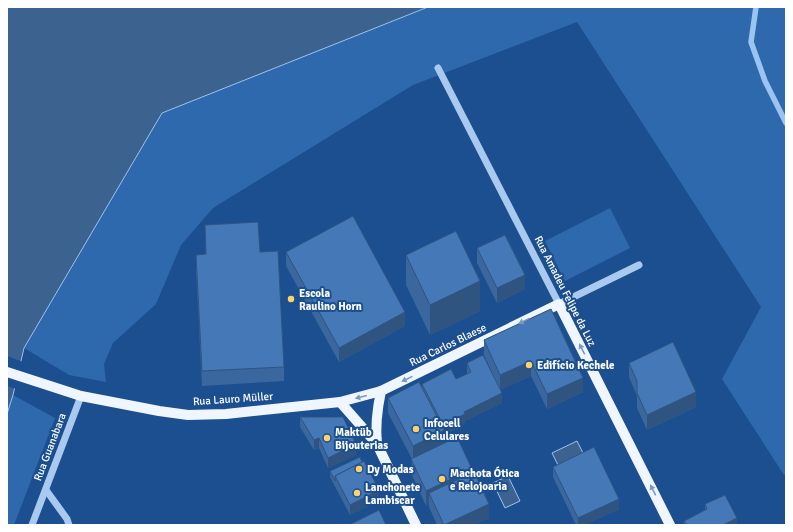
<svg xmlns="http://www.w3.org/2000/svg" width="793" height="532" viewBox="0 0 793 532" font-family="Signika,sans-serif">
  <rect width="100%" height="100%" fill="#1b4f8f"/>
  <g fill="#2e69ad">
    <path d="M428,7H786V474L784,475L722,379L761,307L577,22L413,85L213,208L181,245L156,304L113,343L104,364L106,382L69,375L24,348L162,113Z"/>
    <path d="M610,208L630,248L565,281L545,241Z"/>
    <path d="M13,395L55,418L14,525H7V414Z"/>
  </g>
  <g fill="#3c6290" stroke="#9cc4f0">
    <path d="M7,7H428L162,113L24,348L13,395L7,414Z"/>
    <path d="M577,441L584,455L559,467L552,453Z"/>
    <path d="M508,476L520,501L505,508L493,483Z"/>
  </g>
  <path fill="#1b4f8f" d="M7,356L23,362L16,389L7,386Z"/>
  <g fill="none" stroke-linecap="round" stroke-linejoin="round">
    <path stroke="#9cc4f0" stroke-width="5.5" d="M756,7L751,42L765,81L786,123"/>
    <g stroke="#a9c9ee" stroke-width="7">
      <path d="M438,68L559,304L639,265"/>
      <path d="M46,490L67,519L69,525"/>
      <path d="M32,525L81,396"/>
    </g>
    <g stroke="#f0f6ff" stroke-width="10">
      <path d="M7,372L81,396L159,411L188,415L226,414L340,402L381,391L559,304L670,525"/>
      <path d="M340,402L377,444L416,525"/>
      <path d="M377,444C375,426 377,410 381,391"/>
    </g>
  </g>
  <g fill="#3a679d">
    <path d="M205,225L260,252L284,367V381L202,386L196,270V255L206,254Z"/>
    <path d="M477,248L525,289L497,303L477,263Z"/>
    <path d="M286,252L405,326L339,362L286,266Z"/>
    <path d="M406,255L480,311L430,335L406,285Z"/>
    <path d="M551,309L583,392L547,409L531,376L500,390L502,403L465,421V424L444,435V443L472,472L489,518L474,525H437L429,507V504L426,506L411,473L412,459L388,413V398L422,388V384L456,379L467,374V363L498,386L484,355V340Z"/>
    <path d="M629,363L696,407L647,430L637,408V396L629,377Z"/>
    <path d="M300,417L356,455L328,468L319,448L314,450L300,427Z"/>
    <path d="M553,467L619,509L585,525H576L553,477Z"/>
    <path d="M330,471L379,501L350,515L330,477Z"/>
    <path d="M705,504L737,525H684V521L705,511Z"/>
  </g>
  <g fill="#305480">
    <path d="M525,275V289L497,303V288Z"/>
    <path d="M480,281V311L430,335V305Z"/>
    <path d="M405,312V326L339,362V348Z"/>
    <path d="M531,361V376L500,390V375Z"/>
    <path d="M583,378V392L547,409V394Z"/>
    <path d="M696,392V407L647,430V415Z"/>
    <path d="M502,393V403L465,421V424L444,435V445L413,461V446L443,431V425L464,412Z"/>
    <path d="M319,438V448L314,450V440Z"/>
    <path d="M356,444V455L328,468V458Z"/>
    <path d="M472,469V484L429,493V504L426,506V491Z"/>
    <path d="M379,490V501L350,515V505Z"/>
    <path d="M619,499V509L585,525H578V518Z"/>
    <path d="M489,504V518L474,525H444Z"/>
    <path d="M737,518V525H723Z"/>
  </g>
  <g fill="#4478b7" stroke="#305480">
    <path d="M353,216L405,312L339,348L286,252Z"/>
    <path d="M258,222L260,252L278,251L284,367L202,371L196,255L206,254L205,225Z"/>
    <path d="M456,231L480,281L430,305L406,255Z"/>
    <path d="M505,235L525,275L497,288L477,248Z"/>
    <path d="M551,309L583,378L547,394L531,361L500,375L484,340Z"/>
    <path d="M673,342L696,392L647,415L637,393V381L629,363Z"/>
    <path d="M483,355L502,393L464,412L465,414L443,425L422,384L451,369L456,379L471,372L467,363Z"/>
    <path d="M419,382L444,430L413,446L388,398Z"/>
    <path d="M300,417H343L356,444L328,458L319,438L314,440Z"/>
    <path d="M457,437L472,469L426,491L411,459Z"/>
    <path d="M594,447L619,499L578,518L553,467Z"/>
    <path d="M360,457L362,462L335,476V481L330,471Z"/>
    <path d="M364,461L379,490L350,505L335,476Z"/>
    <path d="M474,472L489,504L444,525L429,493Z"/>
    <path d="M725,495L737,518L723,525H687L684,521L707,509L705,504Z"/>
    <path d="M379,510L386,525H349Z"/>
  </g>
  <defs><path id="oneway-solid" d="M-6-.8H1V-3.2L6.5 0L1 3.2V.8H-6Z"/></defs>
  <g fill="#7b9ac1">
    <use href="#oneway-solid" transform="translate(524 321) rotate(154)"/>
    <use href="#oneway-solid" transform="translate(582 349) rotate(-117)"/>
    <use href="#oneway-solid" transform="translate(407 379) rotate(154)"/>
    <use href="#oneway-solid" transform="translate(361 397) rotate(166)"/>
    <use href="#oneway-solid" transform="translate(653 490) rotate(-117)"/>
  </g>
  <g fill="#ffd166" stroke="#1b4f8f" stroke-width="1.5">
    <circle cx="291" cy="299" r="4"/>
    <circle cx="529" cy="365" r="4"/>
    <circle cx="416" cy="429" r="4"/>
    <circle cx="327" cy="438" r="4"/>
    <circle cx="359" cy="469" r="4"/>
    <circle cx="442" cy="479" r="4"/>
    <circle cx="357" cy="493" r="4"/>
  </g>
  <g text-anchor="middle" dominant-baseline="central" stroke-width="4" stroke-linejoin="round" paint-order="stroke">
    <g font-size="11" fill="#fff" stroke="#1b4f8f">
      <text transform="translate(565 291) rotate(63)">Rua Amadeu Felipe da Luz</text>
      <text transform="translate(448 345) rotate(-26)">Rua Carlos Blaese</text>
      <text transform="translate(233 399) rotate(-4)">Rua Lauro Müller</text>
      <text transform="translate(50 447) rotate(-69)">Rua Guanabara</text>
    </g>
    <g font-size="11" font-weight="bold" fill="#fff" stroke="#1b4f8f" text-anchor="start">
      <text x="299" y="293">Escola<tspan x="299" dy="13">Raulino Horn</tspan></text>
      <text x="537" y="365">Edifício Kechele</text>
      <text x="424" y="423">Infocell<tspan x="424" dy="13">Celulares</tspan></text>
      <text x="335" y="432">Maktüb<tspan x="335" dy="13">Bijouterias</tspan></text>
      <text x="367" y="469">Dy Modas</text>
      <text x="450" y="473">Machota Ótica<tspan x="450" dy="13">e Relojoaria</tspan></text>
      <text x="365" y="487">Lanchonete<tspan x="365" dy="13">Lambiscar</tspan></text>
    </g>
  </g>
  <rect width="793" height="532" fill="none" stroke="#ffffff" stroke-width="16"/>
</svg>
